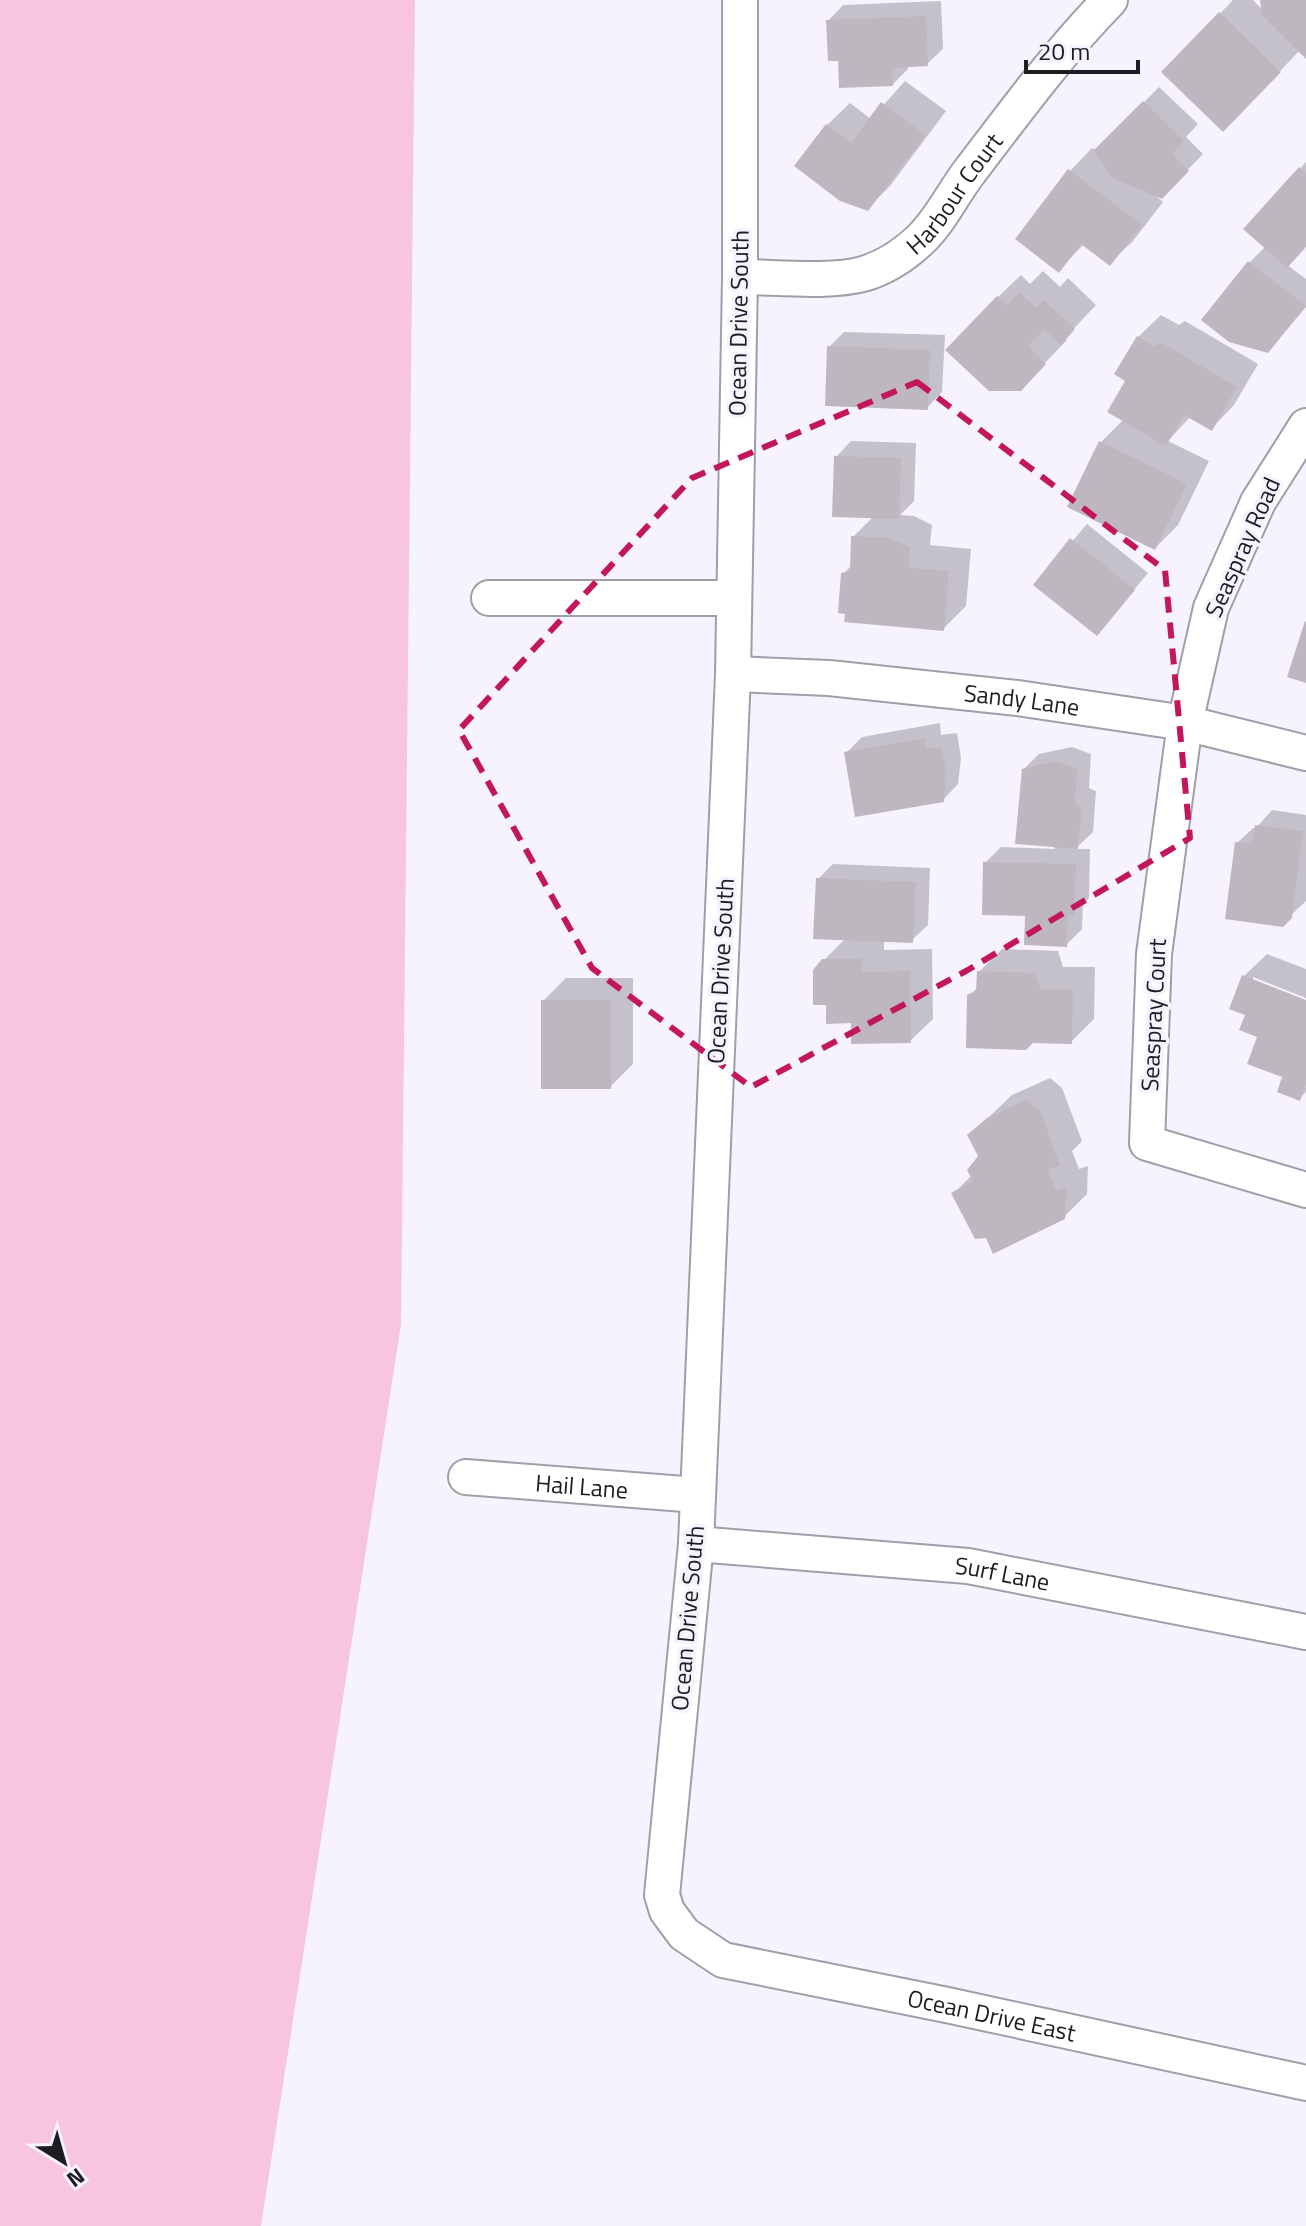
<svg xmlns="http://www.w3.org/2000/svg" width="1306" height="2226" viewBox="0 0 1306 2226" font-family="'Titillium Web',sans-serif">
  <rect width="100%" height="100%" fill="#f6f2fe"/>
  <path fill="#f7c4e1" d="M0,0H415L401,1324L261,2226H0Z"/>
  <g fill="#0003">
    <path d="M1233,0H1253L1264,11L1262,0H1306V56L1300,50L1246,107L1164,72Z"/>
    <path d="M941,1L943,49L927,64L908,65V69L893,84L840,59L828,21L843,5Z"/>
    <path d="M905,81L946,111L890,186L867,209L827,125L850,103L871,119Z"/>
    <path d="M1159,87L1198,124L1186,137L1203,154L1162,196L1153,194L1163,202L1133,241L1110,263L1084,244L1059,270L1070,171L1092,148L1096,151Z"/>
    <path d="M1306,162V246L1287,265L1306,279V307L1268,351L1204,320L1250,262L1266,246L1246,228Z"/>
    <path d="M1043,271L1060,287L1068,278L1096,305L1065,338L1067,340L1020,389L998,297L1021,275L1030,284Z"/>
    <path d="M1161,315L1179,325L1185,321L1258,364L1234,405L1212,428L1191,416L1168,441L1209,461L1178,525L1155,548L1101,442L1124,419L1128,380L1138,337Z"/>
    <path d="M844,332L945,335L942,392L927,408L829,347Z"/>
    <path d="M851,441L916,443L914,501L900,515L914,516L932,525L930,545L971,549L966,606L943,629L843,574L852,565L853,537L874,516L836,457Z"/>
    <path d="M1087,524L1148,573L1097,634L1036,584Z"/>
    <path d="M940,723L941,735L957,733L961,758L958,784L943,800L847,752L862,737Z"/>
    <path d="M1072,747L1091,754L1089,788L1096,791L1093,832L1075,849H1090L1089,898L1083,904L1082,929L1066,945L1027,914L985,863L1001,847L1055,849L1023,770L1039,754Z"/>
    <path d="M1272,810L1306,815V901L1282,924L1237,843L1253,828H1256Z"/>
    <path d="M833,864L930,868L928,925L912,940L884,939V950L932,949L933,1019L910,1041L853,1021L823,961L846,938L818,879Z"/>
    <path d="M1002,949L1058,951L1063,967H1095L1094,1019L1071,1042L1033,1041L969,996L978,987L979,972Z"/>
    <path d="M1267,954L1306,969V998L1253,977V981L1306,1002V1092L1299,1099L1248,1014L1244,976Z"/>
    <path d="M566,978H633V1064L610,1087L543,1001Z"/>
    <path d="M1050,1078L1062,1088L1082,1141L1072,1151L1079,1169L1088,1166L1087,1194L1064,1217L987,1236L953,1194L972,1175L980,1156L969,1136L1012,1095Z"/>
  </g>
  <g fill="#bfb7c0">
    <path d="M1260,0H1306V59L1262,15Z"/>
    <path d="M1219,12L1281,72L1223,132L1161,72Z"/>
    <path d="M926,16L928,66L892,68L893,86L839,88L838,61H828L826,20Z"/>
    <path d="M1143,101L1184,141L1172,154L1189,171L1162,199L1111,177L1094,150Z"/>
    <path d="M881,102L925,135L868,211L840,201L794,166L826,124L851,143Z"/>
    <path d="M1299,167L1306,173V247L1287,268L1243,229Z"/>
    <path d="M1068,169L1142,225L1110,266L1081,244L1059,273L1015,239Z"/>
    <path d="M1248,261L1306,306L1268,353L1229,342L1201,320Z"/>
    <path d="M1019,292L1036,308L1044,300L1075,329L1061,345L1044,329L1028,346L1046,364L1021,391H989L945,350L997,296L1007,305Z"/>
    <path d="M1137,336L1155,347L1160,342L1237,387L1212,431L1184,415L1166,446L1107,412L1125,381L1114,374Z"/>
    <path d="M827,346L930,350L928,410L825,406Z"/>
    <path d="M1099,441L1187,484L1155,550L1067,507Z"/>
    <path d="M834,456L901,458L899,519L832,517Z"/>
    <path d="M851,536L890,538L910,548L909,568L949,571L944,631L844,622L845,614L838,613L841,573L850,571Z"/>
    <path d="M1070,538L1135,590L1097,636L1033,585Z"/>
    <path d="M1305,621L1306,622V683L1287,677Z"/>
    <path d="M925,738L926,749L942,747L946,774L944,802L855,817L844,752Z"/>
    <path d="M1056,761L1077,769L1075,804L1082,807L1078,849L1015,844L1022,769Z"/>
    <path d="M1255,825L1303,831L1292,918L1283,927L1225,919L1235,842L1252,844Z"/>
    <path d="M983,862L1076,864L1074,916L1068,915L1067,947L1024,945L1025,916L982,915Z"/>
    <path d="M816,878L916,882L913,943L813,939Z"/>
    <path d="M822,959H862V972L910,971L911,1043L851,1044V1023L826,1024V1005H813V970Z"/>
    <path d="M977,971L1035,973L1041,989H1073L1072,1044L1033,1043L1026,1050L966,1048L967,995L976,991Z"/>
    <path d="M1242,975L1306,1000V1084L1300,1101L1277,1092L1282,1077L1247,1064L1257,1037L1239,1030L1245,1015L1229,1009Z"/>
    <rect x="541" y="1000" width="70" height="89"/>
    <path d="M1026,1100L1040,1111L1060,1165L1048,1170L1056,1191L1066,1187L1065,1219L993,1254L986,1238L975,1239L951,1193L973,1181L967,1170L978,1156L967,1135L987,1118Z"/>
  </g>
  <g fill="none" stroke-linecap="round" stroke-linejoin="round">
    <defs>
      <g id="minor">
        <path id="s1" d="M740,0V277L733,674L696,1544L662,1895L667,1911L684,1934L723,1960L947,2005L1306,2083"/>
        <path id="s2" d="M740,277C774,277 831,283 863,274C884,268 904,255 920,240C941,220 953,193 970,171C1015,112 1058,53 1110,0"/>
        <path d="M1306,426L1258,502L1211,608L1185,723L1154,954L1147,1143L1306,1190"/>
        <path d="M489,598H733"/>
        <path id="s3" d="M733,674L829,678L1018,698L1185,723L1306,753"/>
        <path id="s4" d="M466,1477L697,1495"/>
        <path id="s5" d="M696,1544L968,1566L1306,1632"/>
      </g>
    </defs>
    <use href="#minor" stroke="#a19ea9" stroke-width="38"/>
    <use href="#minor" stroke="#fff" stroke-width="34"/>
  </g>
  <path fill="none" stroke="#c2185b" stroke-width="6" stroke-dasharray="16 10" stroke-linejoin="round" d="M917,382L1165,570L1190,838L966,971L751,1087L592,968L459,730L692,478Z"/>
  <g text-anchor="middle" dominant-baseline="central" stroke-width="7" stroke-linejoin="round" paint-order="stroke">
    <g font-size="24" fill="#1d1c20" stroke="#f6f2fe">
      <text stroke="none"><textPath href="#s2" startOffset="248">Harbour Court</textPath></text>
      <text transform="translate(738 323) rotate(-89)">Ocean Drive South</text>
      <text transform="translate(1242 547) rotate(-66)">Seaspray Road</text>
      <text stroke="none"><textPath href="#s3" startOffset="290">Sandy Lane</textPath></text>
      <text transform="translate(720 971) rotate(-87)">Ocean Drive South</text>
      <text transform="translate(1153 1015) rotate(-87)">Seaspray Court</text>
      <text stroke="none"><textPath href="#s4" startOffset="116">Hail Lane</textPath></text>
      <text stroke="none"><textPath href="#s5" startOffset="308">Surf Lane</textPath></text>
      <text transform="translate(687 1618) rotate(-85)">Ocean Drive South</text>
      <text stroke="none"><textPath href="#s1" startOffset="2264">Ocean Drive East</textPath></text>
    </g>
  </g>
  <g transform="translate(64 2162) rotate(143)" stroke="#f6f2fe" stroke-width="6" paint-order="stroke">
  <path d="M0-6L14 30L0 20L-14 30Z" fill="#1d1c20"/>
  <text y="-12" font-size="22" font-weight="bold" text-anchor="middle" fill="#1d1c20">N</text>
  </g>
  <path d="M1026 60v12h112v-12" fill="none" stroke="#1d1c20" stroke-width="4"/>
  <text x="1038" y="60" font-size="24" fill="#1d1c20" stroke="#f6f2fe" stroke-width="6" paint-order="stroke">20 m</text>
</svg>
